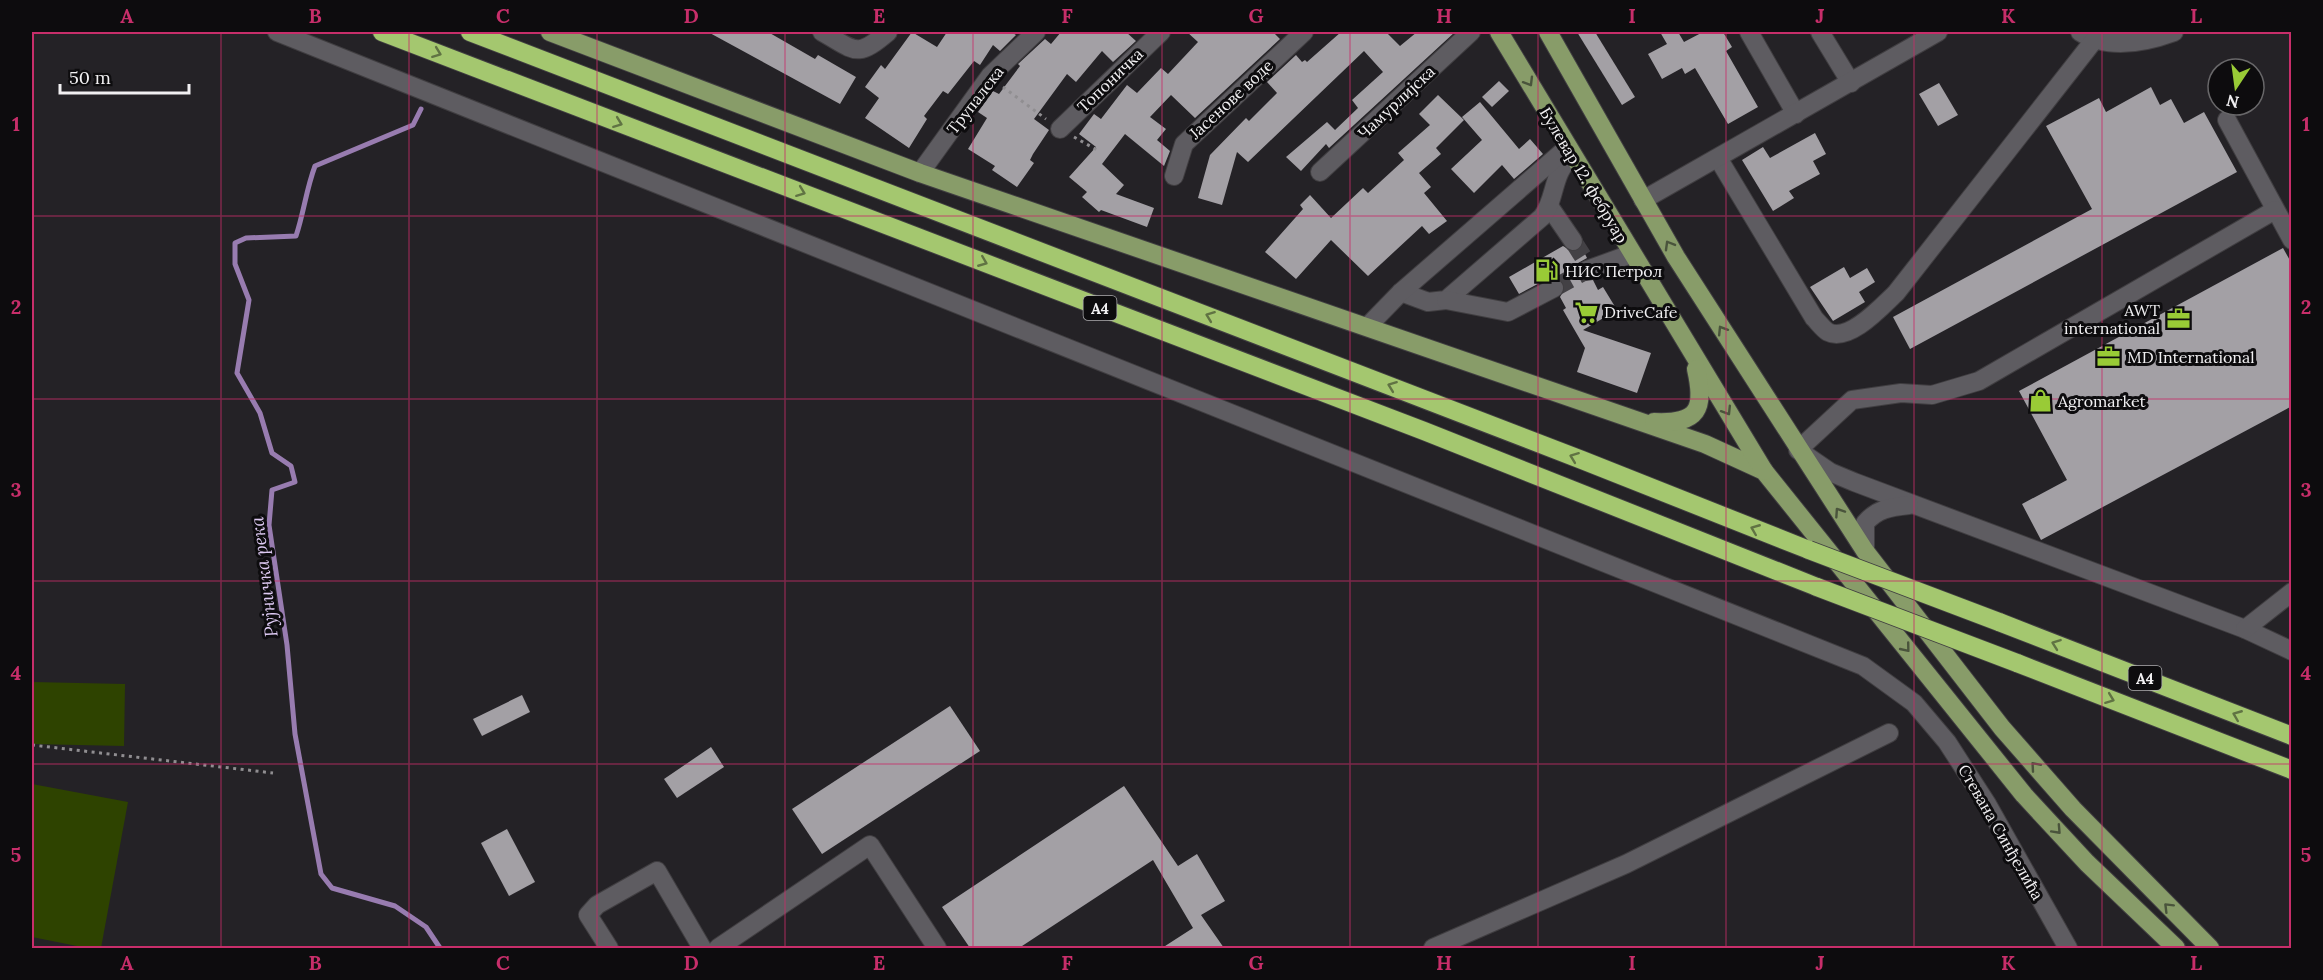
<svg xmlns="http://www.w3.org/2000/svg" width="2323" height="980" viewBox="0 0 2323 980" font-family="Lora,serif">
  <rect width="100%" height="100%" fill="#242226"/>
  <g fill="#2e4300">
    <path d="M32,682L125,684L124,746L32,744Z"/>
    <path d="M32,784L128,802L101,948H87L32,937Z"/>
  </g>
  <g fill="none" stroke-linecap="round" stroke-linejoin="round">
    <path stroke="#987cb0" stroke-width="5" d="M421,109L413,125L315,166C306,190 304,212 296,236L246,238L235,243V264L249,300L237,373L260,413L272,453L291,466L295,482L272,490L269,525L287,645L295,734L321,874L332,888L395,906L426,927L440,948"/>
  </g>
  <g fill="#a3a0a5">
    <path d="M708,32H768L815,59L818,55L856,77L840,104Z"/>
    <path d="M912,32L937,47L947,32H1011L1016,35L1000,51L993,45L980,65L974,61L948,94L943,91L924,116L927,119L909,148L865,118L879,98L865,87L881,65L885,69Z"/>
    <path d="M1061,32H1126L1136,41L1113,62L1102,51L1076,82L1067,74L1034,119L1049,130L1033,154L1030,160L1034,163L1017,187L992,170L995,166L968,149L987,118L978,112L993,91L999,94L1020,66L1018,64L1045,39L1051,44Z"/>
    <path d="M1187,32H1273L1280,39L1195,118L1171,95L1150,117L1166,129L1157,140L1170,151L1164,166L1125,134L1102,164L1124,185L1116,194L1154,208L1147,227L1101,210L1099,212L1082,197L1087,192L1069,177L1096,147L1079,134L1094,114L1101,119L1127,85L1137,93L1161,68L1168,74L1198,42Z"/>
    <path d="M1341,32H1386L1400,46L1417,32H1455L1329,148L1326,144L1301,171L1286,157L1327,122L1335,130L1358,108L1352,100L1383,72L1364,51L1248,162L1237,152L1222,205L1198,198L1210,155L1246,118L1249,121L1277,93L1267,82L1296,55L1302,62L1305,60L1307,62Z"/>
    <path d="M1577,32H1595L1635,97L1622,105Z"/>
    <path d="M1660,32H1678L1684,42L1703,32H1723L1732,47L1726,51L1758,107L1728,124L1695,68L1685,74L1682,68L1662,79L1648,54L1667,44Z"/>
    <path d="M1499,81L1509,91L1492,107L1482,97Z"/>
    <path d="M1939,83L1958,115L1938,126L1919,94Z"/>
    <path d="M2151,87L2160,105L2171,99L2184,123L2204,112L2237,172L1910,349L1893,317L2092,209L2046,126L2099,98L2106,112Z"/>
    <path d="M1438,95L1464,120L1436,148L1441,154L1419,173L1431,187L1424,193L1447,221L1429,234L1422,226L1368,276L1331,240L1296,279L1265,252L1303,209L1300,205L1310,195L1331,218L1363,188L1368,193L1404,160L1398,153L1430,125L1419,114Z"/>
    <path d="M1480,102L1519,149L1530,139L1543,154L1514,179L1502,165L1474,193L1451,169L1482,140L1462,117Z"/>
    <path d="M1815,133L1826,154L1813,161L1820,174L1789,191L1794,198L1773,211L1742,160L1763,147L1770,158Z"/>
    <path d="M1563,246L1573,252L1582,248L1587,258L1578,263L1577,274L1584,281L1593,280L1598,290L1603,287L1617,310L1583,330L1651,353L1637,393L1577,372L1585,348L1563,310L1566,308L1560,297L1565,288L1560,279L1549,278L1519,294L1509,277Z"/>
    <path d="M2283,248L2292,264V406L2041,540L2022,504L2067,480L2019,391Z"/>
    <path d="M1844,267L1850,278L1867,268L1875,282L1859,292L1865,302L1833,321L1810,287Z"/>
    <path d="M522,695L530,712L482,736L473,719Z"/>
    <path d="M950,706L980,751L822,854L792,809Z"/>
    <path d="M711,747L724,767L677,798L664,779Z"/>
    <path d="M1124,786L1178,866L1197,854L1225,901L1201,915L1224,948H1162L1193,928L1153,860L1019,948H970L942,907Z"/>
    <path d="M507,829L535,882L509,896L481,843Z"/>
  </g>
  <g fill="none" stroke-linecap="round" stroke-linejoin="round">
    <g stroke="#434145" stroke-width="18" stroke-dasharray="18 9" stroke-linecap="butt">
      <path d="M1573,241L1587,263"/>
      <path d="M1554,288L1587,270"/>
    </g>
    <defs>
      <g id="minor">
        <path d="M277,32L1863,666L1914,703L1947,742L1987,804L2068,948"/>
        <path d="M822,32C856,51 856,59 888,32"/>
        <path d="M1749,32L1796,114"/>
        <path d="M1820,32L1851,83"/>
        <path d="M2080,32C2108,50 2144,43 2174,32"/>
        <path d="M2227,120L2292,240"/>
        <path d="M1060,129L1161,32"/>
        <path d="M1718,158L1814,318C1818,322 1823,329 1828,332C1849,343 1882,306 1896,293L2095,39"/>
        <path d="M1320,172L1471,32"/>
        <path d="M920,173L990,76L1036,32"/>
        <path d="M1174,176L1184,144L1304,32"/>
        <path d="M1643,200L1938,32"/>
        <path d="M1549,206L1573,241"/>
        <path d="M2275,210L1979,381L1932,395L1901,393L1852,400L1798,450L1830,472L1854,482L2245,629L2292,651"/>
        <path d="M1587,270L1631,254"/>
        <path d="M1401,292L1428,302L1446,300L1542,217C1557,198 1551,172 1573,156"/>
        <path d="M1446,300L1508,312L1554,288"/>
        <path d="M1368,326L1401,292L1568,147"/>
        <path d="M1865,551V523C1877,509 1890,507 1909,505"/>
        <path d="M2245,629L2292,592"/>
        <path d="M609,948L588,915L597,905L657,871L702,948"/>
        <path d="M718,948L870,845L937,948"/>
        <path d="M1433,948L1626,864L1889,733"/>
      </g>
      <g id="major">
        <path d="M550,32L920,173L1705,444L1764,471L2024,795L2087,863L2176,948"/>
        <path d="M1499,32L1764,471"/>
        <path d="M1548,32L1676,257L1865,551L2002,728L2073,809L2210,948"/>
        <path d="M1654,422C1699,424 1705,409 1696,369"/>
      </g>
      <g id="highway">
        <path d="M382,32L1424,431L1817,587"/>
        <path d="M470,32L1582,460L1809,550"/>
        <path d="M1999,622L2292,736"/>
        <path d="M2017,663L2292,770"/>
      </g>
    </defs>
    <use href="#minor" stroke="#403e41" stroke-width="20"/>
    <use href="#major" stroke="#403e41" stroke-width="20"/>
    <use href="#highway" stroke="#403e41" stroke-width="20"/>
    <g stroke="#908e91" stroke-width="3" stroke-dasharray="3 4.5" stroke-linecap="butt">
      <path d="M1003,87L1046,119"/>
      <path d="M1074,137L1097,150"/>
      <path d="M32,745L273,773"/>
    </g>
    <use href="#minor" stroke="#5e5c61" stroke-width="18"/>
    <use href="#major" stroke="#889c69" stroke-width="18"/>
    <use href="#highway" stroke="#a4c76f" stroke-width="18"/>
    <defs>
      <g id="highway-bridge">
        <path d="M1809,550L1999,622"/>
        <path d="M1817,587L2017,663"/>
      </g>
    </defs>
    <use href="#highway-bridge" stroke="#403e41" stroke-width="20" stroke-linecap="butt"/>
    <use href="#highway-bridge" stroke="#a4c76f" stroke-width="18"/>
  </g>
  <defs><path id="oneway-chevron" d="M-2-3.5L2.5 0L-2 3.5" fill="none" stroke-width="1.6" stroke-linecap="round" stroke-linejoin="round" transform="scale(1.5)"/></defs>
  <g stroke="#607343">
    <use href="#oneway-chevron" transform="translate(437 53) rotate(21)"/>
    <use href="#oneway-chevron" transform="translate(618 123) rotate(21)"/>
    <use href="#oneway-chevron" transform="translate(801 192) rotate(21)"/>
    <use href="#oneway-chevron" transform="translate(983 262) rotate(22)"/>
    <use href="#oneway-chevron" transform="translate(1210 316) rotate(-159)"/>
    <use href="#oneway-chevron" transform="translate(1392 386) rotate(-159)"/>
    <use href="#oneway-chevron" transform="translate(1574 457) rotate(-159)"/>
    <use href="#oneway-chevron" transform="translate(1755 529) rotate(-158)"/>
    <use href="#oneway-chevron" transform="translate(2056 644) rotate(-160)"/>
    <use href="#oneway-chevron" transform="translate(2110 699) rotate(21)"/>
    <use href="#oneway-chevron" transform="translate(2237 715) rotate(-158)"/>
  </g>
  <g stroke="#4a543c">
    <use href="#oneway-chevron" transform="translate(1529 82) rotate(59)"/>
    <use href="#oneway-chevron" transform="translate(1669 245) rotate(-120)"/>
    <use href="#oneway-chevron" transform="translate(1722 330) rotate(-122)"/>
    <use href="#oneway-chevron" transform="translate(1727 411) rotate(58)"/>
    <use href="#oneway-chevron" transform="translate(1839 512) rotate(-124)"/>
    <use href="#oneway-chevron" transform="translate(1906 648) rotate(51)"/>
    <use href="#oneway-chevron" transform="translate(2035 766) rotate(-131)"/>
    <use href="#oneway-chevron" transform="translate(2057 830) rotate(47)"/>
    <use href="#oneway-chevron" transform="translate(2168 907) rotate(-135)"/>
  </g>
  <path fill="none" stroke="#c72e6a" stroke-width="1.5" stroke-opacity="0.55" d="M221,32V948M409,32V948M597,32V948M785,32V948M973,32V948M1162,32V948M1350,32V948M1538,32V948M1726,32V948M1914,32V948M2102,32V948M32,216H2292M32,399H2292M32,581H2292M32,764H2292"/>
  <defs>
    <symbol id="fuel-bare" viewBox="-9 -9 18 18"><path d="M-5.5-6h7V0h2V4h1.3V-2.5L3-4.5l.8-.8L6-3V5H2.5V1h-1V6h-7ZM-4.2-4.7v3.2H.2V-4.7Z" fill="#99cb36" stroke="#0d0c0e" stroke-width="2.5" paint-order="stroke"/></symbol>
    <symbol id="supermarket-bare" viewBox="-9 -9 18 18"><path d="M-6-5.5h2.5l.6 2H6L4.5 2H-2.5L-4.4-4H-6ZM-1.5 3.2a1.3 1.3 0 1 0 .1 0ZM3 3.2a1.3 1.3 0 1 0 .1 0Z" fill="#99cb36" stroke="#0d0c0e" stroke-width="2.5" paint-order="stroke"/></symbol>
    <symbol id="office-bare" viewBox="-9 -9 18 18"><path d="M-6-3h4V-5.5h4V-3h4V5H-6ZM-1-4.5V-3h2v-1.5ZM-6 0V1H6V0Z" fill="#99cb36" stroke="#0d0c0e" stroke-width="2.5" paint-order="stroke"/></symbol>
    <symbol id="shop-bare" viewBox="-9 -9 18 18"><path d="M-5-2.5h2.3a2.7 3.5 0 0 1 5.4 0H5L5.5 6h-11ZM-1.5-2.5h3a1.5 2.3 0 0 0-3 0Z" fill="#99cb36" stroke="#0d0c0e" stroke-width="2.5" paint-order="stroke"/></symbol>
  </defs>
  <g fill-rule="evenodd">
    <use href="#fuel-bare" x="1530" y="254" width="33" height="33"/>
    <use href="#supermarket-bare" x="1570" y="296" width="33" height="33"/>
    <use href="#office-bare" x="2162" y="302" width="33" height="33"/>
    <use href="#office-bare" x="2092" y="340" width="33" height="33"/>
    <use href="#shop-bare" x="2024" y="384" width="33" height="33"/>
  </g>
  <g text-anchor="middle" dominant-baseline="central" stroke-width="6" stroke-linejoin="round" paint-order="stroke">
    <g fill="#0d0c0e" stroke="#adacae" stroke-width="1.5">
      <rect x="1083.5" y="296" width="33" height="24" rx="4.5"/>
      <rect x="2128.5" y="666" width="33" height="24" rx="4.5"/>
    </g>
    <g font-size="15" font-weight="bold" fill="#f1f0f2">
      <text x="1100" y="308">A4</text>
      <text x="2145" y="678">A4</text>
    </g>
    <g font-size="16" fill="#f1f0f2" stroke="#0d0c0e">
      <text transform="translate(1110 80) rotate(-44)">Топоничка</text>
      <text transform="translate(1231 99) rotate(-43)">Јасенове воде</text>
      <text transform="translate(975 100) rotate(-52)">Трупалска</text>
      <text transform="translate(1396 102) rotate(-43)">Чамурлијска</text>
      <text transform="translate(1584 175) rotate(59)">Булевар 12. фебруар</text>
      <text transform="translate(2001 832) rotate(60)">Стевана Синђелића</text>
    </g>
    <g font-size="16" fill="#f1f0f2" stroke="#0d0c0e" text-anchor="start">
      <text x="1565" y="271">НИС Петрол</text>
      <text x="2160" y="310" text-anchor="end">AWT<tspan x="2160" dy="18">international</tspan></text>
      <text x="1604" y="312">DriveCafe</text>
      <text x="2127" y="357">MD International</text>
      <text x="2058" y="401">Agromarket</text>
    </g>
    <g font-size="18" font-style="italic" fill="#decaf3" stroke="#0d0c0e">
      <text transform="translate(264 577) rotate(-97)">Рујничка река</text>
    </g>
  </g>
  <rect width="2323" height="980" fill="none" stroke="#0d0c0e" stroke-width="66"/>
  <g transform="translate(2236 87) rotate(193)"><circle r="28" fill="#0d0c0e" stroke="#686769" stroke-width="1.5"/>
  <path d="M0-4.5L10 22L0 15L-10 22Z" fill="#99cb36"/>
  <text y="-9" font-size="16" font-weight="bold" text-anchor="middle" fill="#f1f0f2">N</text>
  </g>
  <path d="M60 84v9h129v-9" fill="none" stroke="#f1f0f2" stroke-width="3"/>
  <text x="69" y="84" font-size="18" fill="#f1f0f2" stroke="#0d0c0e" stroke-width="4.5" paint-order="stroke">50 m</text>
  <rect x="33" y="33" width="2257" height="914" fill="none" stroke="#c72e6a" stroke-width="2"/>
  <g font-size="20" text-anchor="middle" font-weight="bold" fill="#c72e6a">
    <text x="127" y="23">A</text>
    <text x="315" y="23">B</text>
    <text x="503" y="23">C</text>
    <text x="691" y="23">D</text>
    <text x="879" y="23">E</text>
    <text x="1067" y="23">F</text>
    <text x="1256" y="23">G</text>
    <text x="1444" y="23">H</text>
    <text x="1632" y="23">I</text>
    <text x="1820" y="23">J</text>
    <text x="2008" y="23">K</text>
    <text x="2196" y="23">L</text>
    <text x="16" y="131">1</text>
    <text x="2306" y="131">1</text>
    <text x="16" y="314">2</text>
    <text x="2306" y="314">2</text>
    <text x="16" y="497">3</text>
    <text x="2306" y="497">3</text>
    <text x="16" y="680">4</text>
    <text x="2306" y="680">4</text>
    <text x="16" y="862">5</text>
    <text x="2306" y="862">5</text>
    <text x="127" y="970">A</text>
    <text x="315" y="970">B</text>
    <text x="503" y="970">C</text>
    <text x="691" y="970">D</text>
    <text x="879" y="970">E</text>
    <text x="1067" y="970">F</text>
    <text x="1256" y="970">G</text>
    <text x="1444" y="970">H</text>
    <text x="1632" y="970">I</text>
    <text x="1820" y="970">J</text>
    <text x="2008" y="970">K</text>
    <text x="2196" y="970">L</text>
  </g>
</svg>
